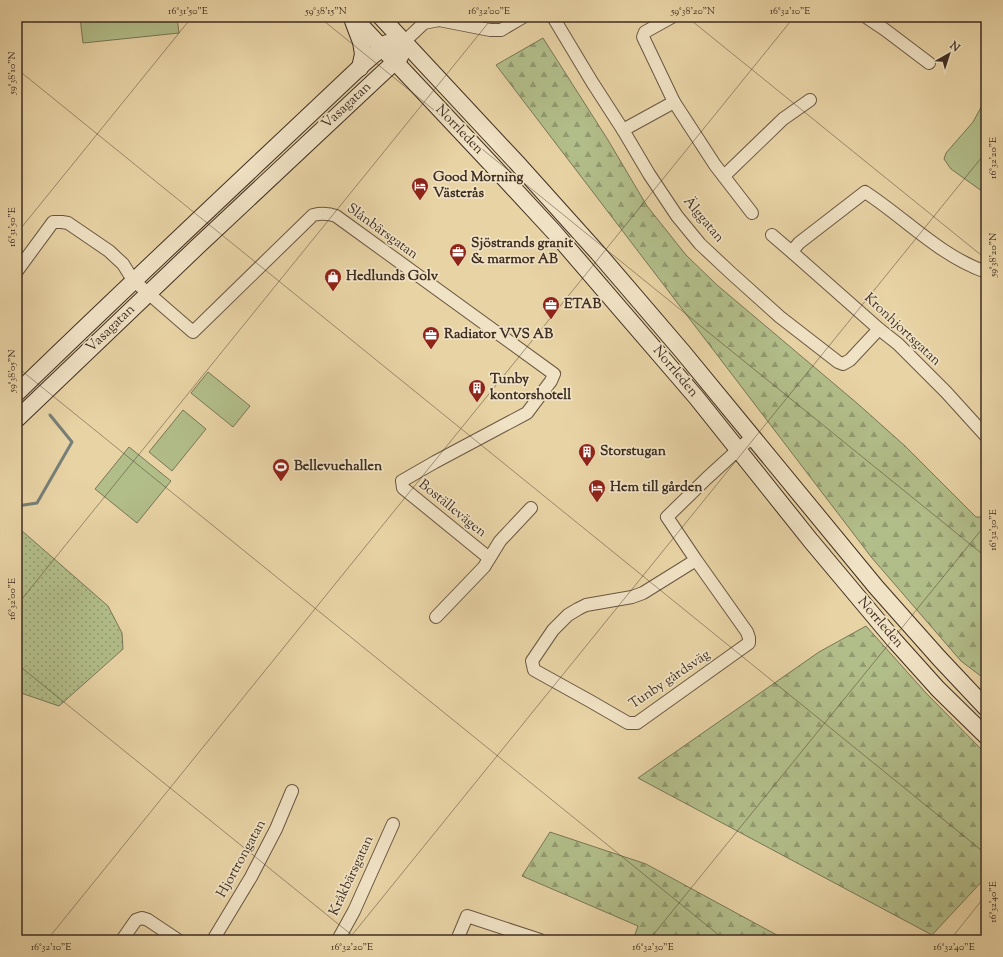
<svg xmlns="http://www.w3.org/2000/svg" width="1003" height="957" viewBox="0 0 1003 957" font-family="'Sorts Mill Goudy',serif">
  <defs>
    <pattern id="forest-firs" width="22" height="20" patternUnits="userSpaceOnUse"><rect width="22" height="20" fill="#b2be8a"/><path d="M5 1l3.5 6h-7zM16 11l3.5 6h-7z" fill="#929b70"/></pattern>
    <pattern id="garden-dots" width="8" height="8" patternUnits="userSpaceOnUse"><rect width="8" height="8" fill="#b2be8a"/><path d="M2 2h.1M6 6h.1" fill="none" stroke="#929b70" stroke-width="1.8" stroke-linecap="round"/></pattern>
  </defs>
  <rect width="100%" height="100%" fill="#e8d3a5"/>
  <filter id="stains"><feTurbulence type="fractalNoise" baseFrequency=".005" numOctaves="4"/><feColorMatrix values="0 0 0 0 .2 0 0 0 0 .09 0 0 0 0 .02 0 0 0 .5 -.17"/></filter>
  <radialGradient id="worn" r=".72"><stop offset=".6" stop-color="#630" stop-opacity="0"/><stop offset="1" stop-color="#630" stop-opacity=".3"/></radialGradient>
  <g fill="#b2be8a" stroke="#787656">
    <path d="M80,17H177L179,33L83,43Z"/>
    <path d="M986,98V194L951,169L944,159L946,153L973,122Z"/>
    <path d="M208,372L250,406L233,427L191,393Z"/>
    <path d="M183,410L206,429L172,471L149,452Z"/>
    <path d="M129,447L171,481L137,523L95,489Z"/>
  </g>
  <g fill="url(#forest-firs)" stroke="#787656">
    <path d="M543,38L608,140L647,206L686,255L717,285L858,404L905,446L976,517H986V680L961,661L872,558L496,65Z"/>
    <path d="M866,626L926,693L986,754V877L932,935L638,778L819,652Z"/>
    <path d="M550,832L646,864L786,940H633L638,926L522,876Z"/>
  </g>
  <path fill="url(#garden-dots)" stroke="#787656" d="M21,530L108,606L122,633L123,649L59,706L21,693L17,699V534Z"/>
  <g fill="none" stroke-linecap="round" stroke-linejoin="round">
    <g stroke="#777f78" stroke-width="3">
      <path d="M17,21L19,39L17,42"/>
      <path d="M17,506L37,503L72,442L50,415"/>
    </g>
    <defs>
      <g id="street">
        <path d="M553,17L592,82L623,130L649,174L677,216L700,244L731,273L780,317L838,362L843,364L850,360L879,329"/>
        <path d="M672,17L645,32L643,37L674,102L715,165L752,213"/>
        <path d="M866,17L884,29L929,63"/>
        <path d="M405,41L424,23L439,20L490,30H501L523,17"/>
        <path d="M623,130L674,102"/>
        <path d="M724,176L783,119L810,100"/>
        <path d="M772,235L793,253"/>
        <path d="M17,271L53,222H62L68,223L109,251L123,264L133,280L193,332L313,215C322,213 328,213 336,216L554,374L551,381L527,413L435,462L402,481L403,488L489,558"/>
        <path d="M986,272C940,256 905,218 865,192L799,243L794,249L793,253L879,329L898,344L946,392L985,435H986"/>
        <path d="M696,560L747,632L749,638V643L637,723H628L590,701L534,670L532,661L553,630L568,615L578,609L586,605L632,597L643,593L696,560L667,517L707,478L752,437"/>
        <path d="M436,617L484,567L500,541L531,508"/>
        <path d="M122,940L136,920L142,918L148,920L178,940"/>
        <path d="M213,940L251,877L276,829L292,791"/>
        <path d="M338,940L354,911L393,824"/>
        <path d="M457,940L467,916L540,940"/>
      </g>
      <g id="secondary">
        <path d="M353,17L493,166L554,232L696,397L811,541L894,640L938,689L986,736"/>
        <path d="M381,17L518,164L598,253L682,351L876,587L939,658L986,708"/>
        <path d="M353,21L361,42L363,54L360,68"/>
        <path d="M17,393C129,284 244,177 358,69C367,60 378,52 387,43H391"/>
        <path d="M17,419L197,247L372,83L400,57L401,54"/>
      </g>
    </defs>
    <use href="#street" stroke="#695743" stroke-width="14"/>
    <use href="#secondary" stroke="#3f2e22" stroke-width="18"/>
    <use href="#street" stroke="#f0e2c4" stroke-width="12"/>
    <use href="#secondary" stroke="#f0e2c4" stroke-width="16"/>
  </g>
  <path fill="none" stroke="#3f2e22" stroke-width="1" stroke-opacity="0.45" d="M319,17L986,557M687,17L986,259M17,69L986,854M17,233L192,17M17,367L725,940M17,605L493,17M17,664L358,940M47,940L794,17M348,940L986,152M649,940L986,524M950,940L986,895"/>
  <defs>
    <symbol id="hotel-pin" viewBox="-11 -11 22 30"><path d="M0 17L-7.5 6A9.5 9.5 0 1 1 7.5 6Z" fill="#8f2418" stroke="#f0e2c4"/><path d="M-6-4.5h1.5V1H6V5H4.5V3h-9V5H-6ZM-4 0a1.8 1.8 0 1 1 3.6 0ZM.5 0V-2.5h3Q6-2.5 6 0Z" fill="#fff"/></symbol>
    <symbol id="office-pin" viewBox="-11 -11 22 30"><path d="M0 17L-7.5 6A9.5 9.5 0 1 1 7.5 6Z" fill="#8f2418" stroke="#f0e2c4"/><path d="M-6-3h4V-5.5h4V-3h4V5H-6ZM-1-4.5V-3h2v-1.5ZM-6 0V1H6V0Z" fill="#fff"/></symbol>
    <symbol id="shop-pin" viewBox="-11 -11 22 30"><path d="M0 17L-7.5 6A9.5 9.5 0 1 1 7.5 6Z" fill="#8f2418" stroke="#f0e2c4"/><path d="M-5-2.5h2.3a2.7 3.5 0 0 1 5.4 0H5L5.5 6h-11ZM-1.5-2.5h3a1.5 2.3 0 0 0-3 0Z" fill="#fff"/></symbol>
    <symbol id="building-pin" viewBox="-11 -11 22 30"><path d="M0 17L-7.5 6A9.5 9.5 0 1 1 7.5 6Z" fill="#8f2418" stroke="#f0e2c4"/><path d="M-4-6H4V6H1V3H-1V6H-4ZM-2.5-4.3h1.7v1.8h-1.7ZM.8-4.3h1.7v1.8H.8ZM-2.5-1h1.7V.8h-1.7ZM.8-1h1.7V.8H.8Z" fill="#fff"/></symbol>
    <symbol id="stadium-pin" viewBox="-11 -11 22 30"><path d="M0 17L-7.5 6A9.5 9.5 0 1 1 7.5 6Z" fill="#8f2418" stroke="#f0e2c4"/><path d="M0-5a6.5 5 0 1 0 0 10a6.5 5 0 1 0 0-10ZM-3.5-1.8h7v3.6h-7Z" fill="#fff"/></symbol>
  </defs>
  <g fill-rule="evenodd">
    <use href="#hotel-pin" x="410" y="176" width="20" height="27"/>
    <use href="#office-pin" x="448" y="242" width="20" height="27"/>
    <use href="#shop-pin" x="323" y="267" width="20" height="27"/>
    <use href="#office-pin" x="541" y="295" width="20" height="27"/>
    <use href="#office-pin" x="421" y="325" width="20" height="27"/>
    <use href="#building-pin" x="467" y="378" width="20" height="27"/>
    <use href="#building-pin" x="577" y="442" width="20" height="27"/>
    <use href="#stadium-pin" x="271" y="457" width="20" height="27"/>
    <use href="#hotel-pin" x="587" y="478" width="20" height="27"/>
  </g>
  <g text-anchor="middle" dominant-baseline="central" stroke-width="3.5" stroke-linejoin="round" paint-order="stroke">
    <g font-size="14" fill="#3f2e22" stroke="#f0e2c4">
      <text transform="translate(347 106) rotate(-43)">Vasagatan</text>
      <text transform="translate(459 130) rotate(46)">Norrleden</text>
      <text transform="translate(703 220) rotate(50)">Älggatan</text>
      <text transform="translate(382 232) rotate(36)">Slånbärsgatan</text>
      <text transform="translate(111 329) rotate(-44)">Vasagatan</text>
      <text transform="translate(902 330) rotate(43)">Kronhjortsgatan</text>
      <text transform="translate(675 372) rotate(50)">Norrleden</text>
      <text transform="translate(452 509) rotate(39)">Boställevägen</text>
      <text transform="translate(880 623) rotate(49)">Norrleden</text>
      <text transform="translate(670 680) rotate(-34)">Tunby gårdsväg</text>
      <text transform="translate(242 859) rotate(-61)">Hjortrongatan</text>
      <text transform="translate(352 876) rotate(-65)">Kråkbärsgatan</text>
    </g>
    <g font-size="14" font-weight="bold" fill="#3f2e22" stroke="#f0e2c4" text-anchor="start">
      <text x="433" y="178">Good Morning<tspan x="433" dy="16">Västerås</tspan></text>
      <text x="471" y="244">Sjöstrands granit<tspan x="471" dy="16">&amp; marmor AB</tspan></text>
      <text x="346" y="277">Hedlunds Golv</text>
      <text x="564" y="305">ETAB</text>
      <text x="444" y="335">Radiator VVS AB</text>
      <text x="490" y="380">Tunby<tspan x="490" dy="16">kontorshotell</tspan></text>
      <text x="600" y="452">Storstugan</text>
      <text x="294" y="467">Bellevuehallen</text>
      <text x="610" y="488">Hem till gården</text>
    </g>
  </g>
  <rect width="1003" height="957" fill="none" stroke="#e8d3a5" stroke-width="44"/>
  <g transform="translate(949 54) rotate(39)" stroke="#f0e2c4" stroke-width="3" paint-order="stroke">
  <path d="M0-3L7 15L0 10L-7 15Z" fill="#3f2e22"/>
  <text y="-6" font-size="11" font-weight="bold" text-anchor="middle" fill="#3f2e22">N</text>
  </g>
  <rect x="22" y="22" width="959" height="913" fill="none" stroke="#3f2e22" stroke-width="1.5"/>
  <g font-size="10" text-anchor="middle" fill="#3f2e22">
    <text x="188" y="14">16°31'50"E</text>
    <text x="326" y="14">59°38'15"N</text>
    <text x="489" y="14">16°32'00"E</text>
    <text x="693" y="14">59°38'20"N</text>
    <text x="790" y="14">16°32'10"E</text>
    <text transform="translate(11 73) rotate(-90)" y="4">59°38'10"N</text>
    <text transform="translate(992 158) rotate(-90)" y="4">16°32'20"E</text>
    <text transform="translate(11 227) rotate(-90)" y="4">16°31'50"E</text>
    <text transform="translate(992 255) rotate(-90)" y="4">59°38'20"N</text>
    <text transform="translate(11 371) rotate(-90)" y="4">59°38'05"N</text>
    <text transform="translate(992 530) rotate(-90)" y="4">16°32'30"E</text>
    <text transform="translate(11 599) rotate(-90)" y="4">16°32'00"E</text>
    <text transform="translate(992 902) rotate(-90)" y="4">16°32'40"E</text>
    <text x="51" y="950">16°32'10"E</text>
    <text x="352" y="950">16°32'20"E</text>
    <text x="653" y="950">16°32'30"E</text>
    <text x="954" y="950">16°32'40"E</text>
  </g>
  <rect width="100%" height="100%" filter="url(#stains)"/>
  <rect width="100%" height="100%" fill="url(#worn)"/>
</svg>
